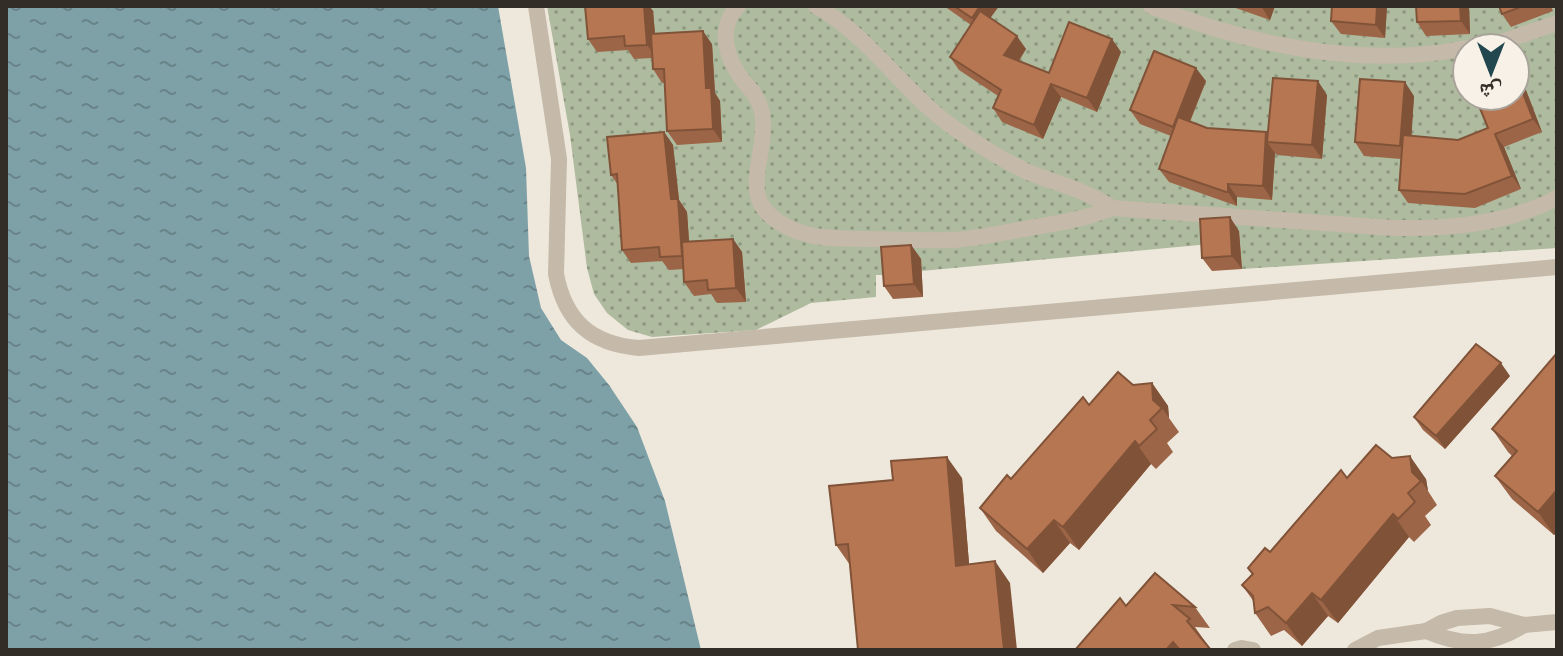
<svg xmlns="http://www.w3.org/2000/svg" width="1563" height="656" viewBox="0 0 1563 656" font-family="Roboto,'Noto Naskh Arabic',sans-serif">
  <defs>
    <pattern id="grass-dots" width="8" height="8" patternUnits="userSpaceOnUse" patternTransform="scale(2)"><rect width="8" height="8" fill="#aebb9e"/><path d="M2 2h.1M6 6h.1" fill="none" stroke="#8e9881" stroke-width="1.8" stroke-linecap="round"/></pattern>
    <pattern id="water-ripples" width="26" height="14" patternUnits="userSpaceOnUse" patternTransform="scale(2)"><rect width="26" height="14" fill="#7ea1a8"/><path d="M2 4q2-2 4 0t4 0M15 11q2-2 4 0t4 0" fill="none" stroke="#688489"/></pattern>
  </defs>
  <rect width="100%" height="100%" fill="#eee8dc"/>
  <path fill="url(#grass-dots)" fill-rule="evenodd" d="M547,6H1557V248L1242,269L1239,231L1210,244L921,271L920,259L892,275H876V297L811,303L756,330L652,337L628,330L607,313L594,294L587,268L570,135ZM1467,48H1515V96H1467Z"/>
  <path fill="url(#water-ripples)" d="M6,6H498L526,168L529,256L541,308L561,340L587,358L609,385L637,427L665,501L701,650H6Z"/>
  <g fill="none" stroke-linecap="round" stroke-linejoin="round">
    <g stroke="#c5b9a9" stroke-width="16">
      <path d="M536,6L559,159L556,274C565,321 591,344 639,348L1557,267"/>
      <path d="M738,6C716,29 727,61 745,83C749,88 753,91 756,97C776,129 746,177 761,204C769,219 790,230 806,234C827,240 851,238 872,239C899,239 925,241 952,240C978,239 1004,232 1030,228C1058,223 1086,219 1112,208L1394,228C1450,229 1507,224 1557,198"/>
      <path d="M816,6C870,36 903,92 954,128C977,144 1002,160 1028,172C1057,184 1087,190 1112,208"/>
      <path d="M1151,6C1249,45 1362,69 1467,48"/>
      <path d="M1468,48L1504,41L1557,23"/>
      <path d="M1426,631C1463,647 1490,646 1524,625"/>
      <path d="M1235,650L1242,648L1253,650"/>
      <path d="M1355,650L1378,638L1426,631L1441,623L1457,618L1490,616L1524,625L1557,622"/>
    </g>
  </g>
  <g fill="#9d6547">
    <path d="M585,6H649L653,11L655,33L712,44L715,93L720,101L722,142L677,145L667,131L665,83H662L653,69L652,58L634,59L628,50L597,52L588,39Z"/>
    <path d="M944,6H999L990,18L1026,49L1019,61L1049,73L1121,52L1097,112L1061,97L1043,139L1002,122L993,108L998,96L959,70L950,57L971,25Z"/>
    <path d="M1230,6H1275L1270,20Z"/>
    <path d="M1387,6L1385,38L1341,34L1331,21Z"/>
    <path d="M1416,6H1469L1470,34L1426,36L1417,22Z"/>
    <path d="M1499,6H1551L1553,11L1511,27L1502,14Z"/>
    <path d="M1515,67L1519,72L1542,132L1504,147L1521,189L1475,208L1408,203L1399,190L1401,159L1364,156L1355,142L1414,96L1411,136L1458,140L1488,128L1515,96Z"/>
    <path d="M1206,81L1190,122L1207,128L1268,134L1327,95L1322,159L1277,155L1275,153L1272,200L1237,197V206L1169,182L1159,169L1171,136L1140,124L1130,110Z"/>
    <path d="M664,132L673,145L679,200L687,212L689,242L733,239L742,252L746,302L717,303L711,294L694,296L684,282V269L669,270L662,261L631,263L622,250L618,185L611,175Z"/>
    <path d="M1239,231L1242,269L1212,271L1202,258Z"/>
    <path d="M911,245L921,259L923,297L893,299L884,286Z"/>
    <path d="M1557,353V532L1554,535L1512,499L1495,476L1512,456L1508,452L1492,429Z"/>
    <path d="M1510,376L1445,449L1423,430L1414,417Z"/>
    <path d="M1152,383L1168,406L1169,418L1179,432L1167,443L1173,452L1156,469L1151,464L1079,550L1070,543L1043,573L996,531L980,508L1089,405Z"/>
    <path d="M1392,458L1426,479L1428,491L1437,505L1425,516L1431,525L1414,542L1409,537L1338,623L1328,616L1302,646L1284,630L1271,636L1255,613L1254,602L1242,585L1270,552L1347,478Z"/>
    <path d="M962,478L969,564L1010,583L850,565L836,545Z"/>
    <path d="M1155,573L1195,607L1210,628L1195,627L1211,650H1075L1126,606Z"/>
  </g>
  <g fill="#805339">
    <path d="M644,6H649L653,11L657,58L647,45Z"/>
    <path d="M980,6H999L981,31L972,18Z"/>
    <path d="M1261,6H1275L1270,20Z"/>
    <path d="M1377,6H1387L1385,38L1376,25Z"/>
    <path d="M1460,6H1469L1470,34L1461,21Z"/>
    <path d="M703,31L712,44L715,93L720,101L722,142L713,129L706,88Z"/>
    <path d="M1017,36L1026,49L1014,68L1004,55Z"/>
    <path d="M1112,39L1121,52L1097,112L1087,98Z"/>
    <path d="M1515,67L1519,72L1542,132L1533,119L1515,73Z"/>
    <path d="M1196,68L1206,81L1182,140L1173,127Z"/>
    <path d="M1318,81L1327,95L1322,159L1312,145Z"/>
    <path d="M1405,82L1414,96L1410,160L1400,146Z"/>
    <path d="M1051,84L1061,97L1043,139L1034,125Z"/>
    <path d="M664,132L673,145L679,200L687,212L691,269L682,256L671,199Z"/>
    <path d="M1266,132L1273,142H1267L1275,153L1272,200L1263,186Z"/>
    <path d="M1495,134L1504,147L1521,189L1512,176Z"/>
    <path d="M1228,184L1237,197V206L1228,192Z"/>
    <path d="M1230,217L1239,231L1242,269L1232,256Z"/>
    <path d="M733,239L742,252L746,302L736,288Z"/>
    <path d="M911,245L921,259L923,297L914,284Z"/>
    <path d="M1501,363L1510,376L1445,449L1436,436Z"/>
    <path d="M1152,383L1168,406L1169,418L1162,408L1153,400Z"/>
    <path d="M1135,441L1151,464L1079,550L1063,527Z"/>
    <path d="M1410,456L1426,479L1428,491L1421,481L1412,472Z"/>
    <path d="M947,457L962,478L971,587L956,566Z"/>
    <path d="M1557,490V532L1554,535L1538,512Z"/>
    <path d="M1393,514L1409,537L1338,623L1321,600Z"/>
    <path d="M1054,520L1070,543L1043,573L1027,549Z"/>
    <path d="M995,561L1010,583L1017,650H1004Z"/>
    <path d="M1312,593L1328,616L1302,646L1286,623Z"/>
    <path d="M1173,642L1178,650H1166Z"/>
  </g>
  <g fill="#b77652" stroke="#805339" stroke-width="2">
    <path d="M585,6H644L647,45L625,46L624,36L588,39Z"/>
    <path d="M954,6H980L972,18Z"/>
    <path d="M1332,6H1377L1376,25L1331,21Z"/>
    <path d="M1416,6H1460L1461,21L1417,22Z"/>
    <path d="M1499,6H1523L1502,14Z"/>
    <path d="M980,11L1017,36L1004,55L1049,73L1069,22L1112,39L1087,98L1051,84L1034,125L993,108L1001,90L950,57Z"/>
    <path d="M703,31L706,88H711L713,129L667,131L664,69H653L651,34Z"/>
    <path d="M1154,51L1196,68L1173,127L1130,110Z"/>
    <path d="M1515,73L1533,119L1495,134L1512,176L1465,194L1399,190L1403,135L1458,140L1488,128L1475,96H1515Z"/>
    <path d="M1273,78L1318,81L1312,145L1267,142Z"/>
    <path d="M1360,79L1405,82L1400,146L1355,142Z"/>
    <path d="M1178,117L1207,128L1266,132L1263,186L1228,184V192H1226L1159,169Z"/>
    <path d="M664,132L671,199H678L682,256L660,257L659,247L622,250L617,174L611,175L607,137Z"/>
    <path d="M1230,217L1232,256L1202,258L1200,219Z"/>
    <path d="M733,239L736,288L708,290L707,280L684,282L682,242Z"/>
    <path d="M911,245L914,284L884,286L881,247Z"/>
    <path d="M1476,344L1501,363L1436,436L1414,417Z"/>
    <path d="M1557,353V490L1538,512L1495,476L1517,451L1492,429Z"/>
    <path d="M1118,372L1133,385L1152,383L1153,400L1162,408L1150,420L1157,429L1139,446L1135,441L1063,527L1054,520L1027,549L980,508L1007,475L1011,479L1083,397L1089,405Z"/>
    <path d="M1376,445L1392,458L1410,456L1412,472L1421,481L1408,493L1415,502L1398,519L1393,514L1321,600L1312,593L1286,623L1268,607L1255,613L1253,596L1242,585L1253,574L1248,568L1265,548L1270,552L1341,470L1347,478Z"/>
    <path d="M947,457L956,566L995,561L1004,650H858L848,544L836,545L829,486L893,480L891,461Z"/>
    <path d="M1155,573L1195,607L1173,605L1190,619L1187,621L1211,650H1180L1173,642L1166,650H1075L1120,598L1126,606Z"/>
  </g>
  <rect width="1563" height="656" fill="none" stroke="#332d28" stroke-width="16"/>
  <g transform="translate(1491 72) rotate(180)"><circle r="38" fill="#f7f1e8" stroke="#a9a39b" stroke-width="2"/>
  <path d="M0-6L14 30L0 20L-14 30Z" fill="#23474f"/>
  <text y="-12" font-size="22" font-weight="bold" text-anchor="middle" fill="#332d28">ش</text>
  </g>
</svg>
